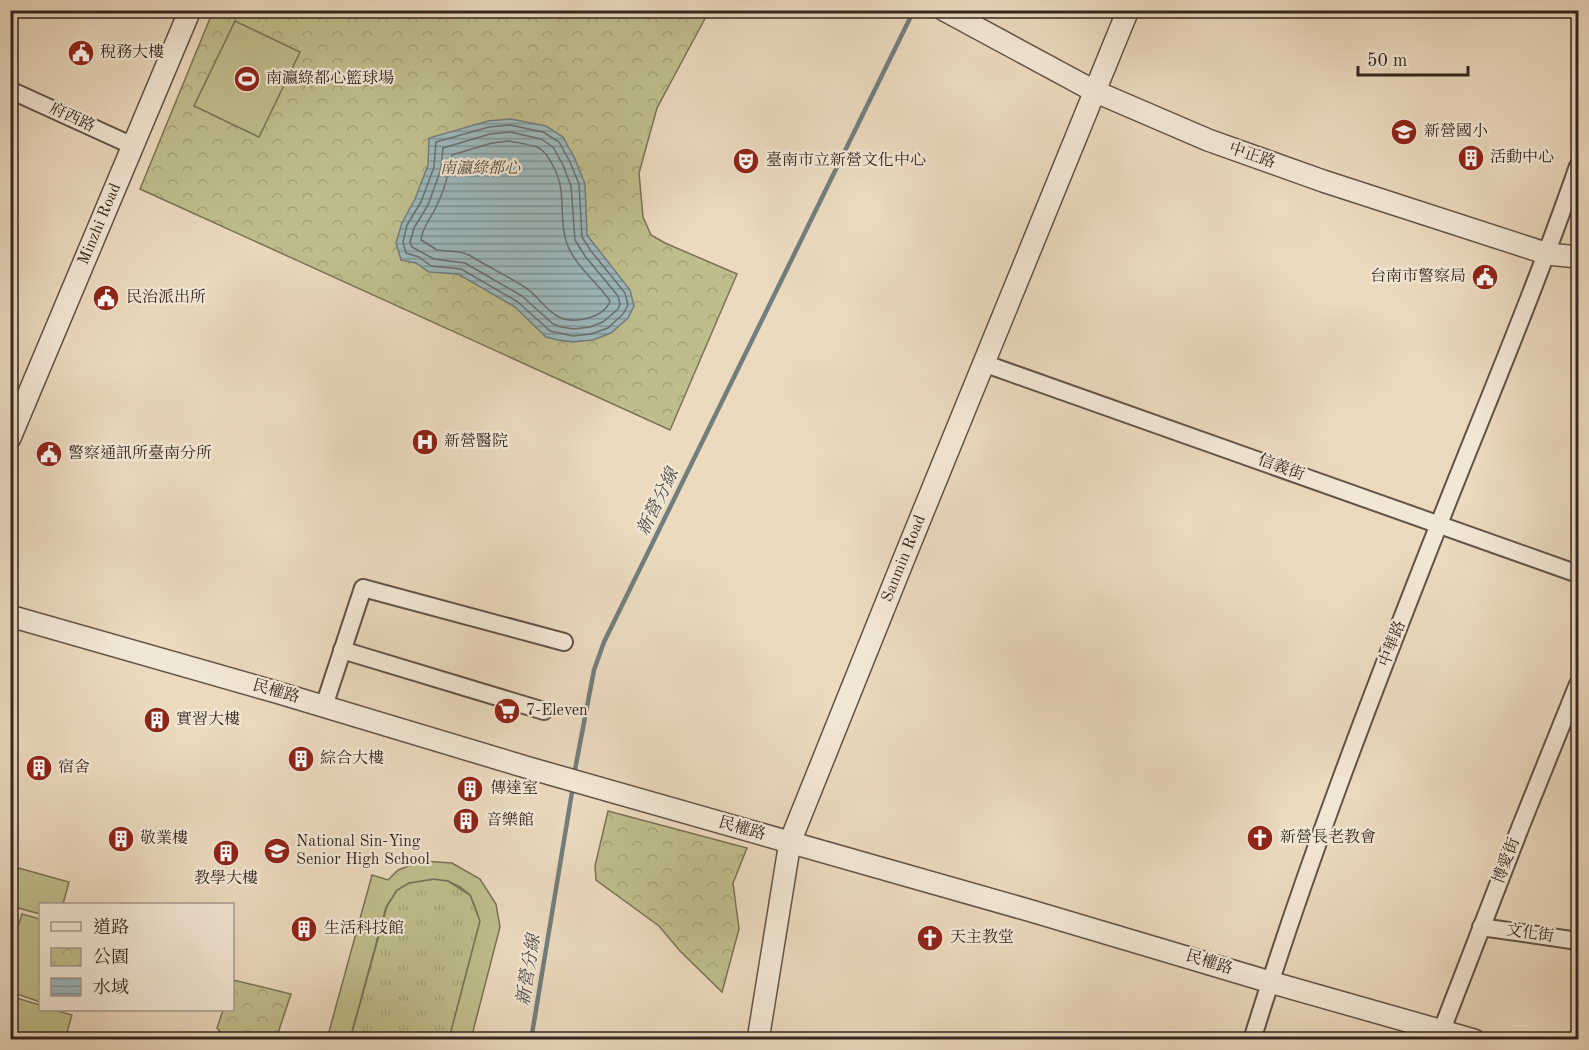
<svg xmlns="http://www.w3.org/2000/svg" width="1589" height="1050" viewBox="0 0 1589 1050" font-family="'Old Standard TT','Noto Serif TC',serif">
  <defs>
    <pattern id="grass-tufts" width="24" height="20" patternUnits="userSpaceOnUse" patternTransform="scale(1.5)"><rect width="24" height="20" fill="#bfbd8c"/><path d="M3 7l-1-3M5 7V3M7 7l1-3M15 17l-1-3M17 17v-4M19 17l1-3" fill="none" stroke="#a5a278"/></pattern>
    <pattern id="park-crowns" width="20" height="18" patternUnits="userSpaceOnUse" patternTransform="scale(1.5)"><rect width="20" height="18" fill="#bfbd8c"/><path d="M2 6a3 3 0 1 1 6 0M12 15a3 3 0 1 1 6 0" fill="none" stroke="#a5a278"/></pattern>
    <pattern id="water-rules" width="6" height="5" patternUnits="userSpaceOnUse" patternTransform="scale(1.5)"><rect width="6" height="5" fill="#9cb8bc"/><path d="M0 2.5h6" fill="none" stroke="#809598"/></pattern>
  </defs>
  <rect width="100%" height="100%" fill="#ebdabe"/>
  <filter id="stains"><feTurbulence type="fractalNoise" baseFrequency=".00333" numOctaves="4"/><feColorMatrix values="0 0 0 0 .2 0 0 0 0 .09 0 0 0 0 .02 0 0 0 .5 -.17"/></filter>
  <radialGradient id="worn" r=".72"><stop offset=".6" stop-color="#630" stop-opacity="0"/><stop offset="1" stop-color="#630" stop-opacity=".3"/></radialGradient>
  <path fill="url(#grass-tufts)" stroke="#7a7256" stroke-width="1.5" d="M434,879L448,881L470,895L480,921L449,1039L350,1040L387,906L397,890L409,883Z"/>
  <g fill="url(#park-crowns)" stroke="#7a7256" stroke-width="1.5">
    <path d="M213,11H709L657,108L639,173L643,217L651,235L665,243L737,274L670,430L140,189Z"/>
    <path d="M608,811L747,848L733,883L739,929L722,992L680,951L659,926L596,880L595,866Z"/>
    <path d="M233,980L291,994L276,1039H236L223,1035L217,1028L223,1010H232Z"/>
  </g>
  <g fill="#bfbd8c" stroke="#7a7256" stroke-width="1.5">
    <path d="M235,21L300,52L259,137L194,106Z"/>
    <path d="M422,861L452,863L480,879L496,904L500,927L471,1039H449L480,921L474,904L470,895L460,887L448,881L434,879L409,883L397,890L386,907L350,1039H327L372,875L388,880L398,870Z"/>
    <path d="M11,866L69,882L63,904H40V914L11,906Z"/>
    <path d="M22,914L40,919V1002L11,992V949Z"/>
    <path d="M10,996L40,1005V1010H54L72,1015L65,1039H31L11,1033Z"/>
  </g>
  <path fill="url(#water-rules)" stroke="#727e7e" stroke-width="1.5" d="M511,119L546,126L563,137L575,159L585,184L587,235L630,290L634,306L628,318L611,333L593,340L573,342L558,340L546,337L515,307L458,274L429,272L416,263L401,260L396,243L402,223L415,199L428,165L429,138L488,121Z"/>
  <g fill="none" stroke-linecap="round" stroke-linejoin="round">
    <g stroke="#686f6e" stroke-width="1.5">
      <path d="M510,125L543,132L559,142L570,162L579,184L582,237L591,251L625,293L628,305L623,314L608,328L591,334L573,336L550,331L518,302L461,269L431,266L419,257L406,253L403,242L407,225L421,202L434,167L436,142L489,127Z"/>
      <path d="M510,132L541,139L553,147L563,165L571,186L575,240L585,256L618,296L620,304L618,309L603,322L590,327L574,329L561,327L553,324L522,296L465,263L434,259L412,247L410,242L414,228L428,205L441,169L443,148L490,134Z"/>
      <path d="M509,141C518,143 528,144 537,147C545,151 548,157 552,164C568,191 558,214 566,241C573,264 597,282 610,301C604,318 573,325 557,316C545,309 537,295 526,288C508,276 488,267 469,255L460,252L437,250L421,240C422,227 432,217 437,205C445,189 449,173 452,155L492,143Z"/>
    </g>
    <g stroke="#727e7e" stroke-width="4.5">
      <path d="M574,775L594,670L604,642L914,10"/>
      <path d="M531,1040L573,786"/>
    </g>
    <defs>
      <g id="minor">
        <path d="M10,90L133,146"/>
        <path d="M983,363L1578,574"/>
        <path d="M342,650L544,711"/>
        <path d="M324,706L363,588L564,642"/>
        <path d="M1481,927L1578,941"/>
        <path d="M1252,1040C1306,865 1372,694 1439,524C1486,405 1536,287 1578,166"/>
        <path d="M1438,1040L1520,828L1578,684"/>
      </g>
      <g id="tertiary">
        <path d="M944,10L1094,91L1208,140L1323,181L1548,254L1578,257"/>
        <path id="s1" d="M10,438L190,10"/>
        <path d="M10,616L276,692L529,768L1028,910L1270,982L1474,1040"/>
        <path id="s2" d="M758,1040L790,842L903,561L1128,10"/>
      </g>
    </defs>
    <use href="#minor" stroke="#625348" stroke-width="20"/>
    <use href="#tertiary" stroke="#625348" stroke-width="24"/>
    <use href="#minor" stroke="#f2e7d5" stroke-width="16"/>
    <use href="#tertiary" stroke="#f2e7d5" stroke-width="21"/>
  </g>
  <defs>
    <symbol id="civic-disc" viewBox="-11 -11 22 22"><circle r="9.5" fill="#8f2418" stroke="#f2e7d5"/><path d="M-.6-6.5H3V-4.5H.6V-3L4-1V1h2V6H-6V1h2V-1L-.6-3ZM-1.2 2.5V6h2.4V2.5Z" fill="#fff"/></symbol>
    <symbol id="stadium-disc" viewBox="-11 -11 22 22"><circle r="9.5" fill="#8f2418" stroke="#f2e7d5"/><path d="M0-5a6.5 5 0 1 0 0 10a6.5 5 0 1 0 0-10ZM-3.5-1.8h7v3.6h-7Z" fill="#fff"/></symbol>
    <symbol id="school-disc" viewBox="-11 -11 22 22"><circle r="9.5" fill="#8f2418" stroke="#f2e7d5"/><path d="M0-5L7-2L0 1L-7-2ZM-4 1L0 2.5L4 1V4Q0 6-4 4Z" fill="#fff"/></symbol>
    <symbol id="building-disc" viewBox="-11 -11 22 22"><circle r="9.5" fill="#8f2418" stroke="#f2e7d5"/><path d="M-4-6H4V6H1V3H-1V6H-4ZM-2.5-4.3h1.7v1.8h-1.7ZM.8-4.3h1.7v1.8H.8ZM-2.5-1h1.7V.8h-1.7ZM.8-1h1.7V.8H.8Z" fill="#fff"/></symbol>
    <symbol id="theatre-disc" viewBox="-11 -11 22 22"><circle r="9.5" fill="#8f2418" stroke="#f2e7d5"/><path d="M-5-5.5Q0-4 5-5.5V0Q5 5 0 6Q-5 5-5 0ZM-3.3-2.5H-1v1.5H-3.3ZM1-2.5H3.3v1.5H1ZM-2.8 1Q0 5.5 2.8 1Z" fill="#fff"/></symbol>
    <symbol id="hospital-disc" viewBox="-11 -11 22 22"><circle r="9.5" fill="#8f2418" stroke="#f2e7d5"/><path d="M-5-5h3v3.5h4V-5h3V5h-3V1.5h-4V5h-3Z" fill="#fff"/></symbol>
    <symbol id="supermarket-disc" viewBox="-11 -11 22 22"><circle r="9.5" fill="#8f2418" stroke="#f2e7d5"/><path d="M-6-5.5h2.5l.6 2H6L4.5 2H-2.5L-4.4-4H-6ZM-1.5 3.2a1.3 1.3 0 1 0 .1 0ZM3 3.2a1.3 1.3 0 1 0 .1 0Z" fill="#fff"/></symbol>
    <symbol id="church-disc" viewBox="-11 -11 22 22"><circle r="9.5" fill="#8f2418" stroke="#f2e7d5"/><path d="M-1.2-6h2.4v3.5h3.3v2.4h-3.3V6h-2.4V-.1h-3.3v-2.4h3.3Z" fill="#fff"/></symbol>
  </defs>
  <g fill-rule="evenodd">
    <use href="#civic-disc" x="66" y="38" width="30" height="30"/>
    <use href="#stadium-disc" x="232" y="64" width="30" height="30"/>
    <use href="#school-disc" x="1389" y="117" width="30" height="30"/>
    <use href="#building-disc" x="1456" y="143" width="30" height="30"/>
    <use href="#theatre-disc" x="731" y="146" width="30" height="30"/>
    <use href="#civic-disc" x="1470" y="262" width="30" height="30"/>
    <use href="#civic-disc" x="91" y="283" width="30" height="30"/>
    <use href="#hospital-disc" x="410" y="427" width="30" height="30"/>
    <use href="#civic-disc" x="34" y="439" width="30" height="30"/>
    <use href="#supermarket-disc" x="492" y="696" width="30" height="30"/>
    <use href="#building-disc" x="142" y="705" width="30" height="30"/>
    <use href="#building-disc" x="286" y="744" width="30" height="30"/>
    <use href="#building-disc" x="24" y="753" width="30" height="30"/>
    <use href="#building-disc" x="455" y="774" width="30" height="30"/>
    <use href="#building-disc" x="451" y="806" width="30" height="30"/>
    <use href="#church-disc" x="1245" y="823" width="30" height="30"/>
    <use href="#building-disc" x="106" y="824" width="30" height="30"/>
    <use href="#school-disc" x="262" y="836" width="30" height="30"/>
    <use href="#building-disc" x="211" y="838" width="30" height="30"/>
    <use href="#building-disc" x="289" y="914" width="30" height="30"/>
    <use href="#church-disc" x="915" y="923" width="30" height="30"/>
  </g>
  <g text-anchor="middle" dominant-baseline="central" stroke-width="4.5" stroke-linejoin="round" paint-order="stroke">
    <g font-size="16" fill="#342621" stroke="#f2e7d5" text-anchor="start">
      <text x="100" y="53">稅務大樓</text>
      <text x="266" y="79">南瀛綠都心籃球場</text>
      <text x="1424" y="132">新營國小</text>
      <text x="1490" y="158">活動中心</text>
      <text x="766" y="161">臺南市立新營文化中心</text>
      <text x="1466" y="277" text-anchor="end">台南市警察局</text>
      <text x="126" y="298">民治派出所</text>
      <text x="444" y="442">新營醫院</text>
      <text x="68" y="454">警察通訊所臺南分所</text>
      <text x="526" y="711">7-Eleven</text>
      <text x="176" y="720">實習大樓</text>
      <text x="320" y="759">綜合大樓</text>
      <text x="58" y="768">宿舍</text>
      <text x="490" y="789">傳達室</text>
      <text x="486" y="821">音樂館</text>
      <text x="1280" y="838">新營長老教會</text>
      <text x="140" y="839">敬業樓</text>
      <text x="296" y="842">National Sin-Ying<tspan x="296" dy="18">Senior High School</tspan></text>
      <text x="226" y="879" text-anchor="middle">教學大樓</text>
      <text x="324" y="929">生活科技館</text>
      <text x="950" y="938">天主教堂</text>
    </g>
    <g font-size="16" fill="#342621" stroke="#f2e7d5">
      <text transform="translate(72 118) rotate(25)">府西路</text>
      <text transform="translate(1252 156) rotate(19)">中正路</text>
      <text stroke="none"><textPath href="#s1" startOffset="232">Minzhi Road</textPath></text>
      <text transform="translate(1281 468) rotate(20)">信義街</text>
      <text stroke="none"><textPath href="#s2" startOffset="506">Sanmin Road</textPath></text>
      <text transform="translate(1393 644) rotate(-69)">中華路</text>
      <text transform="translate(276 692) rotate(16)">民權路</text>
      <text transform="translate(742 829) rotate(16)">民權路</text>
      <text transform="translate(1507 861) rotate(-69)">博愛街</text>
      <text transform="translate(1530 934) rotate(8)">文化街</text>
      <text transform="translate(1209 963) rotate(17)">民權路</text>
    </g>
    <g font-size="16" font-style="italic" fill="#574c3c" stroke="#f2e7d5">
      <text x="480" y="169">南瀛綠都心</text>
    </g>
    <g font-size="18" font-style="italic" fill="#4e4a48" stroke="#f2e7d5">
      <text transform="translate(658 502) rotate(-64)">新營分線</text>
      <text transform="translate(529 970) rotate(-81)">新營分線</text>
    </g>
  </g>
  <rect width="1589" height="1050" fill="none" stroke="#ebdabe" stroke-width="36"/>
  <rect x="12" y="12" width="1565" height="1026" fill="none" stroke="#342621" stroke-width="3"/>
  <rect x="18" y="18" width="1553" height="1014" fill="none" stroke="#342621" stroke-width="1.5"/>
  <rect x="39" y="903" width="195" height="108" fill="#f2e7d5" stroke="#a69a8d" stroke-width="1.5"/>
  <rect x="51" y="922" width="30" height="9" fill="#f2e7d5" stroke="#a69a8d" stroke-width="1.5"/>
  <text x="93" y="933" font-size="18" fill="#342621">道路</text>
  <rect x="51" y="948" width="30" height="18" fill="url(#park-crowns)" stroke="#a69a8d" stroke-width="1.5"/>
  <text x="93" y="963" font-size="18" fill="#342621">公園</text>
  <rect x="51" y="978" width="30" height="18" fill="url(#water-rules)" stroke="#a69a8d" stroke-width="1.5"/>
  <text x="93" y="993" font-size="18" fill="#342621">水域</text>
  <path d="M1358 66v9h110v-9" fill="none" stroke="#342621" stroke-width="3"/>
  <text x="1367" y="66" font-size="18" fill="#342621" stroke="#f2e7d5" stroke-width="4.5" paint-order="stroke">50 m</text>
  <rect width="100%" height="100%" filter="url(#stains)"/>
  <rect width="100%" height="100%" fill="url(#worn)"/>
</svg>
